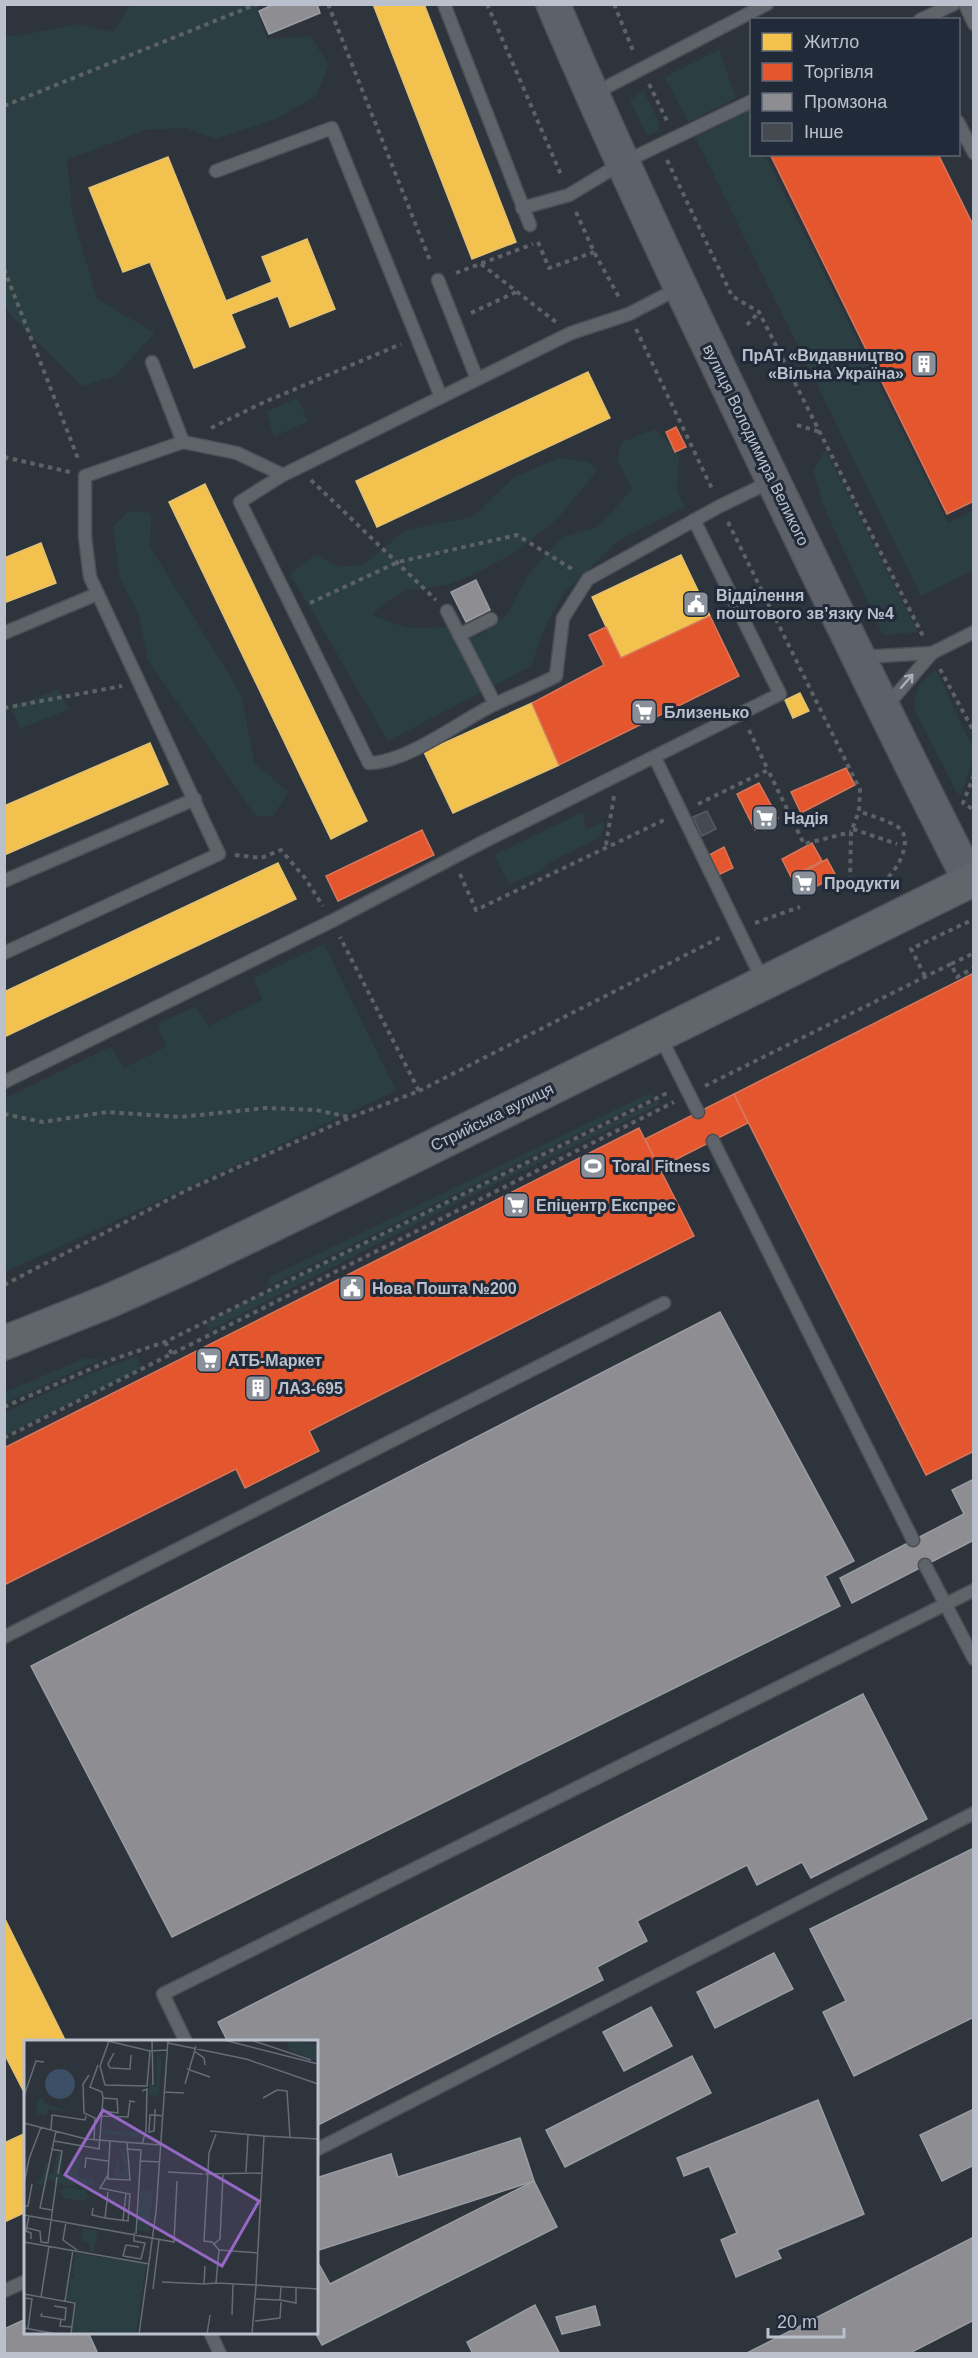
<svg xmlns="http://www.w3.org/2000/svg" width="978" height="2358" viewBox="0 0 978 2358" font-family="Helvetica,sans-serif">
  <rect width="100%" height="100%" fill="#2e343c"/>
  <g fill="#2b3e42">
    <path d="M130,5H259L257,10L267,39L310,36L329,65L316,96L276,119L216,139L186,128L145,130L67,160L73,217L97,299L155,333L115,376L81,386L9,313L5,304V35L17,36L78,24L113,32Z"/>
    <path d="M719,50L736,98L688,122L665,77Z"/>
    <path d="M643,90L658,120L659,130L647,136L630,100Z"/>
    <path d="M751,107L752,154L765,155L948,523L973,510V570L921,596L695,137Z"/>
    <path d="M298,398L308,421L274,437L266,412Z"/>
    <path d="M655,429L679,455L677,491L685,507L619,540L563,594L545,627L531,666L388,741L290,574L315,555L341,567L364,564L406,530L473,517L513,478L558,458L589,462L597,471L558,518L517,551L475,574L448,585L407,590L382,605L372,615L407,628L447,627L479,636L507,615L527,576L562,537L598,527L632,489L617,460L622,442Z"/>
    <path d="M825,450L918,632L883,635L824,507L813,470Z"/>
    <path d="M128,511L151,513L150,547L241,694L254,762L288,792L273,816H256L148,660L139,615L120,579L113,527Z"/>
    <path d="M936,670L973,749V759L961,796L956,791L915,710C912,691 921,682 936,670Z"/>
    <path d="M58,689L69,709L20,729L11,707Z"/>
    <path d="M583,812L586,830L604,822L601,837L548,863L540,871L509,884L494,855Z"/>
    <path d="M324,944L396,1091L5,1272V1098L110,1047L113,1049L124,1068L166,1047L158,1027L161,1022L196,1006L209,1026L262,1000L254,978Z"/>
    <path d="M648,1094L655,1096L267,1287L270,1277Z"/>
    <path d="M658,1100L660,1104L468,1197L209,1331L205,1323Z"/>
    <path d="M136,1356L142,1368L5,1435V1412L82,1377Z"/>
    <path d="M83,1359H102L5,1403V1392Z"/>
  </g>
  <g fill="#f2c14e" stroke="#e1c174" stroke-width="1.5">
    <path d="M373,4H424L516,242L472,259Z"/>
    <path d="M168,157L226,301L272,282L262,257L307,239L335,309L290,327L278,296L231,314L245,347L194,368L150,262L123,272L89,188Z"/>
    <path d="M588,372L610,418L377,527L356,481Z"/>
    <path d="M205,484L367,821L331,839L169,502Z"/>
    <path d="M41,543L56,583L4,603V558Z"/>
    <path d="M681,555L710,616L621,658L592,597Z"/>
    <path d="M800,693L809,711L793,718L785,700Z"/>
    <path d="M532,703L559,765L453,813L424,752Z"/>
    <path d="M150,743L168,784L4,855V806Z"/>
    <path d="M278,863L296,899L4,1037V992Z"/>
    <path d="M4,1917L66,2042H26V2096L4,2053Z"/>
    <path d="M26,2133V2212L4,2222V2143Z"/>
  </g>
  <g fill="#e4572e" stroke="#d7775d" stroke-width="1.5">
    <path d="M770,154H938L974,227V501L947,514Z"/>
    <path d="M676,427L686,447L675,452L666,432Z"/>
    <path d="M710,616L739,676L559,765L532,703L604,665L589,635L606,627L621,658Z"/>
    <path d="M846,768L855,785L801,813L791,792Z"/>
    <path d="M759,783L778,818L755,830L737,794Z"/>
    <path d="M422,830L434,855L338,901L326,876Z"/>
    <path d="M812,843L822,861L791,877L782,859Z"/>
    <path d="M724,847L733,868L718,875L709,855Z"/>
    <path d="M827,859L836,876L804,893L795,877Z"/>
    <path d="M974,973V1456L972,1452L926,1475L734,1094Z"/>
    <path d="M734,1094L748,1123L659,1168L645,1139Z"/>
    <path d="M639,1128L694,1236L309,1431L319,1451L245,1488L236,1469L4,1585V1448Z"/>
  </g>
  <g fill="#8d8d92" stroke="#9a9da3" stroke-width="1.5">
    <path d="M274,4H317L320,13L269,34L259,11Z"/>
    <path d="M476,580L490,610L466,622L451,592Z"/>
    <path d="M720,1312L854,1561L825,1576L840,1606L172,1937L31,1666Z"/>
    <path d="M974,1479V1540L852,1603L840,1578L964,1514L952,1490Z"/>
    <path d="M863,1694L927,1819L811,1878L802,1862L757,1885L747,1865L637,1921L647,1941L597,1967L603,1980L316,2126V2042H228L218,2022Z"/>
    <path d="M974,1848V2017L854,2076L823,2012L846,2001L810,1929Z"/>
    <path d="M774,1953L793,1989L715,2028L697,1992Z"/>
    <path d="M651,2007L672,2046L624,2071L603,2032Z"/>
    <path d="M692,2056L711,2093L565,2167L546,2130Z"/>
    <path d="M818,2100L864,2214L777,2250L781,2258L736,2277L721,2240L737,2233L709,2166L684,2176L677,2158Z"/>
    <path d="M974,2109V2165L942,2181L920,2135Z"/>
    <path d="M520,2138L534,2181L316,2251V2178L391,2154L398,2177Z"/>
    <path d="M534,2181L557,2227L322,2345L315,2332L316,2259L330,2284Z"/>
    <path d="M974,2237V2320L908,2354H745Z"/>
    <path d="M535,2305L560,2354H473L467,2342Z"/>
    <path d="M595,2306L600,2325L562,2334L556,2317Z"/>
    <path d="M26,2319V2332H88L98,2354H4V2329Z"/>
  </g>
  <path fill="#454a51" stroke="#575c64" stroke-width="1.5" d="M707,811L716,829L702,836L693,817Z"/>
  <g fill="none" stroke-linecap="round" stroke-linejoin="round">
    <defs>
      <g id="service">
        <path d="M444,4L530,225"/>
        <path d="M965,4L974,24"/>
        <path d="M920,20L954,4"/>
        <path d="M593,94L767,4"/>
        <path d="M958,122L974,153"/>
        <path d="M216,171L332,128L441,397"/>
        <path d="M522,208L569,195L622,163L752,101"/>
        <path d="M438,280L477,379"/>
        <path d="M152,362L183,442"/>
        <path d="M283,475L240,502L369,763C406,763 459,722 493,705C514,695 535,687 556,676L563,618L588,579L720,506L772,481"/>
        <path d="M447,611L495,704"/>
        <path d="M4,633L97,594"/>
        <path d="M459,635L491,619"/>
        <path d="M861,657L932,653"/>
        <path d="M885,708L932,653L974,632"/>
        <path d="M655,758L763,981"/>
        <path d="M4,881L195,799"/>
        <path d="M4,953L219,854L90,577L85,537V476L183,442L237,453L283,475L571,333L629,314L679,288"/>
        <path d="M660,1036L698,1112"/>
        <path d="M4,1082L332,921L481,843L780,694L694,520"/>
        <path d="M713,1141L913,1540"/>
        <path d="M925,1565L974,1659"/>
        <path d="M4,1637L664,1303"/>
        <path d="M186,2042L163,1994L974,1590"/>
        <path d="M316,2150L974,1813"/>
        <path d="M4,2291L26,2281"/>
        <path d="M210,2332L220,2354"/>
      </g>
      <path id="secondary" d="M553,4C620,162 694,316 768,470C834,607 900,745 970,881"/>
      <path id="primary" d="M4,1343L109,1301L185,1267L355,1185L974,879"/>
    </defs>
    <use href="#service" stroke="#4b4f55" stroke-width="15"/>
    <use href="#secondary" stroke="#4b4f55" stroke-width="36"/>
    <use href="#primary" stroke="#4c5159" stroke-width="36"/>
    <g stroke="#5c6267" stroke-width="4" stroke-dasharray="4.5 4.5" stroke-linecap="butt">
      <path d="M328,4L431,263"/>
      <path d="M487,4L562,177"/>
      <path d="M614,4L634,53"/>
      <path d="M649,84L668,123"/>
      <path d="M4,106L257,4"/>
      <path d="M667,160L732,296L759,312L923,636"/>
      <path d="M576,212L594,252L620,299"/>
      <path d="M538,242L549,268L594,252"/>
      <path d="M481,264L556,322"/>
      <path d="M4,269L79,461"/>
      <path d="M456,273L533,244"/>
      <path d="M471,313L516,292"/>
      <path d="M747,325L759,312"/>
      <path d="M636,329L713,491"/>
      <path d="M797,425L820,432"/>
      <path d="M211,428L260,404L401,344"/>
      <path d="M4,457L70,472"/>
      <path d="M311,480L436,600"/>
      <path d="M728,522L860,790L859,811L851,832L850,881C858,882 870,886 877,884C895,879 916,839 898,827C887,820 871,816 859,811"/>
      <path d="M310,603L398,562L517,535L572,569"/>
      <path d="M940,669L974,732"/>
      <path d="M4,708L122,686"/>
      <path d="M749,730L768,770"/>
      <path d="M974,775L963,803L974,810"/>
      <path d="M698,804L768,770L804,844L851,832"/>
      <path d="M853,829L897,844"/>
      <path d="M606,845L614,796"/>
      <path d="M235,855L261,858L281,850L305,878L323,906"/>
      <path d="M460,874L476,910L664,820"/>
      <path d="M755,923L800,907"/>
      <path d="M951,964L974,953"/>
      <path d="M925,976L911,949L974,919"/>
      <path d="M705,1086L951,964L957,977L974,968"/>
      <path d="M419,1091L723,936"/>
      <path d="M4,1114L43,1122L107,1112L180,1117L266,1108L316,1110L349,1117"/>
      <path d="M4,1285L187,1190L349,1118L419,1091L340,937"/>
      <path d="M165,1342L172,1354"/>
      <path d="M4,1407L111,1360L165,1342L667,1093"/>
      <path d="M4,1438L674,1102"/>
    </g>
    <use href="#service" stroke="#5f636a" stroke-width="12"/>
    <use href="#secondary" stroke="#5d6169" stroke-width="33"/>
    <use href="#primary" stroke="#61656c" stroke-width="33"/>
  </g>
  <defs><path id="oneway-shaft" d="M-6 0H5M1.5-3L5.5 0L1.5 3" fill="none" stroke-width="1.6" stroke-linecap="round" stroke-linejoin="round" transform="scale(1.5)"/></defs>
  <use stroke="#a8aeb8" href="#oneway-shaft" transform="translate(907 681) rotate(-49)"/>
  <defs>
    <symbol id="building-square" viewBox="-11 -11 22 22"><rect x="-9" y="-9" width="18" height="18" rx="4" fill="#89909a" stroke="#212a38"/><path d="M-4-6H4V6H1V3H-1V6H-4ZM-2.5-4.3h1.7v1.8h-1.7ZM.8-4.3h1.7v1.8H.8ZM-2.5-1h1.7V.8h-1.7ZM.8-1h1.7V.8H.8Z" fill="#fff"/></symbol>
    <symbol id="civic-square" viewBox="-11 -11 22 22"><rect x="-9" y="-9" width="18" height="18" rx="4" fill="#89909a" stroke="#212a38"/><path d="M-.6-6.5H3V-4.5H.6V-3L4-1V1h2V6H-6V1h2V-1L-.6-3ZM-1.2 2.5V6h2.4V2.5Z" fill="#fff"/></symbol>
    <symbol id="supermarket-square" viewBox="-11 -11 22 22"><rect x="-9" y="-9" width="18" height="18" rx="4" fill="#89909a" stroke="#212a38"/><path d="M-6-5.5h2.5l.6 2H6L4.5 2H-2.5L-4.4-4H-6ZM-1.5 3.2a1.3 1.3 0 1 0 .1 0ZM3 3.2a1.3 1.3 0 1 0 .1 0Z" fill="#fff"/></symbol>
    <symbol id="stadium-square" viewBox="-11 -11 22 22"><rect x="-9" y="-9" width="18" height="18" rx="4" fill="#89909a" stroke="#212a38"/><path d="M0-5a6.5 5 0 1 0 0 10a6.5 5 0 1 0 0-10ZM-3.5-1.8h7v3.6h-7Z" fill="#fff"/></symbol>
  </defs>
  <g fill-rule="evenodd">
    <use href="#building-square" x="909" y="349" width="30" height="30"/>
    <use href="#civic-square" x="681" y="589" width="30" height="30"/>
    <use href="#supermarket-square" x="629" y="697" width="30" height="30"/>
    <use href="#supermarket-square" x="750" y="803" width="30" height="30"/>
    <use href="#supermarket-square" x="789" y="868" width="30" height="30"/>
    <use href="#stadium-square" x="578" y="1151" width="30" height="30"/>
    <use href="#supermarket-square" x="501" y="1190" width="30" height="30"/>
    <use href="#civic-square" x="337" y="1273" width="30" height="30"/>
    <use href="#supermarket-square" x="194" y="1345" width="30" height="30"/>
    <use href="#building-square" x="243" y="1373" width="30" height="30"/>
  </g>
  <g text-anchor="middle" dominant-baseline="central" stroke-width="6" stroke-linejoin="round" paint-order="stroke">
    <g font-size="16" font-weight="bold" fill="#bac1cc" stroke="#212a38" text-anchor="start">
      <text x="904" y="355" text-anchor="end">ПрАТ «Видавництво<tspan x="904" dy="18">«Вільна Україна»</tspan></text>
      <text x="716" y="595">Відділення<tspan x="716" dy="18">поштового зв’язку №4</tspan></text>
      <text x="664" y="712">Близенько</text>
      <text x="784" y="818">Надія</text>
      <text x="824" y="883">Продукти</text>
      <text x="612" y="1166">Toral Fitness</text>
      <text x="536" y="1205">Епіцентр Експрес</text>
      <text x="372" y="1288">Нова Пошта №200</text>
      <text x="228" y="1360">АТБ-Маркет</text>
      <text x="278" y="1388">ЛАЗ-695</text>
    </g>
    <g font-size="16" fill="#bac1cc" stroke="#212a38">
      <text transform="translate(756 445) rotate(64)">вулиця Володимира Великого</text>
      <text transform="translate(492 1117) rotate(-26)">Стрийська вулиця</text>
    </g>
  </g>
  <g transform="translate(24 2040)">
    <rect width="294" height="294" fill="#2e343c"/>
    <path d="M263,0L294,5V21L265,10ZM138,13L135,56L125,55V42L132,47L133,16ZM18,57L22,64L47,72L25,69L22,76L12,74L13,61ZM77,87L80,90L112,92L115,88L116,97L77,94ZM95,108L101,109L105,138H90L94,114L96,134L102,128ZM33,112L39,114L37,137L44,136L48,115L54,119L58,116L54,137L69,138L70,145L42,146L23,138L18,145L11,143L19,137L22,123H26L24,135L30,134ZM41,147L62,150L65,157L60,161L40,158L36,151ZM116,150L129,151L125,192L113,190ZM59,188L74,191L70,212L65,211L66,203L57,201ZM52,213L122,224L112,294L48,293L52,262L43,260L47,238H51L48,233Z" fill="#2b3e42"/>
    <path d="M21 44a15 15 0 1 1 30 0a15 15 0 1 1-30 0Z" fill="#3d4e67"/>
    <path fill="none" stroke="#666c76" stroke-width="1.5" d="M80,0L126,11L143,10M128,0L129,45M200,0L294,24M227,0L287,20M85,1L76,26L81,45L123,46L126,11M144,3L222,19L294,44M170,11L180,18L181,25M90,13L84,24L86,28L106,29L107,15M74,25L66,47L78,52L79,58M163,29L186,37M65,35L59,44L60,73L71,78L70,100M161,44L172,6M140,52L160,53M0,56L12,21L20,22M239,58L253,50L263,51L266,97M131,69V75L130,91L125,92L126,75H131L139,76M78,76L104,77L106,61L111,62M0,83L62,99L137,105M27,90L28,75L61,80L62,76M186,91L240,96L232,245L294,249M192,94L185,113L180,201L188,202L195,210M240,96L294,99M30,101L76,109M118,104L122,91L123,49L118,51M27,109L38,111L34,134M75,109L79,58L93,59L94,73L78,71M102,109L117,110L112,194M117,121L136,122M61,128L62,118L84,121M144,132L179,134M222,132L224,95M181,134L238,133M84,135V139L106,140L103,102M0,144L5,119L17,87M84,152L81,178L104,181L106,154L76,148L84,135L86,101M0,166H4L8,144M69,168L68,175L81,178M28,170L16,168L32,91M0,175L150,202L153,141M5,176L2,191L7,193V199M99,180L102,153M42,182L39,200L53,210M3,188L16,191L17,202L24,203L33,137M0,202L125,224M190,204L196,199L199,135M99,216L117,219L121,203L110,201V193M99,216L102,205L115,207M138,242L180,244L181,226M192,243L232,245L228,294M180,244L192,243L195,210L234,213M129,249L135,200M0,254L51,263L47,294M17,257L25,206M0,258L8,259L4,288M232,259L256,260L257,247M256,260L272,263V247M41,261L49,210M18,273L17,276L41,280L42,268L30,266M208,275L209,244M37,279L36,286L48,287M231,281L256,278L257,262M0,288L33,294M115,294L132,172L144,0M183,294L186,275"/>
    <path fill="#9468c4" fill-opacity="0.15" stroke="#9468c4" stroke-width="3" d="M79,70L235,161L198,226L41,135Z"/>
    <rect width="294" height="294" fill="none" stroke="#bac1cc" stroke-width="3"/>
  </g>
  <rect width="978" height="2358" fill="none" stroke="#bac1cc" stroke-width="12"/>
  <rect x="750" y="18" width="210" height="138" fill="#212a38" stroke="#5e6673" stroke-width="1.5"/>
  <rect x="762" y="33" width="30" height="18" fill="#f2c14e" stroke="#5e6673" stroke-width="1.5"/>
  <text x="804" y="48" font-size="18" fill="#bac1cc">Житло</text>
  <rect x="762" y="63" width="30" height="18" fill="#e4572e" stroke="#5e6673" stroke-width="1.5"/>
  <text x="804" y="78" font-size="18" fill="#bac1cc">Торгівля</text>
  <rect x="762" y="93" width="30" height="18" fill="#8d8d92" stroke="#5e6673" stroke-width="1.5"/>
  <text x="804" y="108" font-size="18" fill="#bac1cc">Промзона</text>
  <rect x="762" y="123" width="30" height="18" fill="#454a51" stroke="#5e6673" stroke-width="1.5"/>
  <text x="804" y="138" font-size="18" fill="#bac1cc">Інше</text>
  <path d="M768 2328v9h76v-9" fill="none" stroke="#bac1cc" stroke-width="3"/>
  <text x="777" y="2328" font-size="18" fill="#bac1cc" stroke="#212a38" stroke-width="4.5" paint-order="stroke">20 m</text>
</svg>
